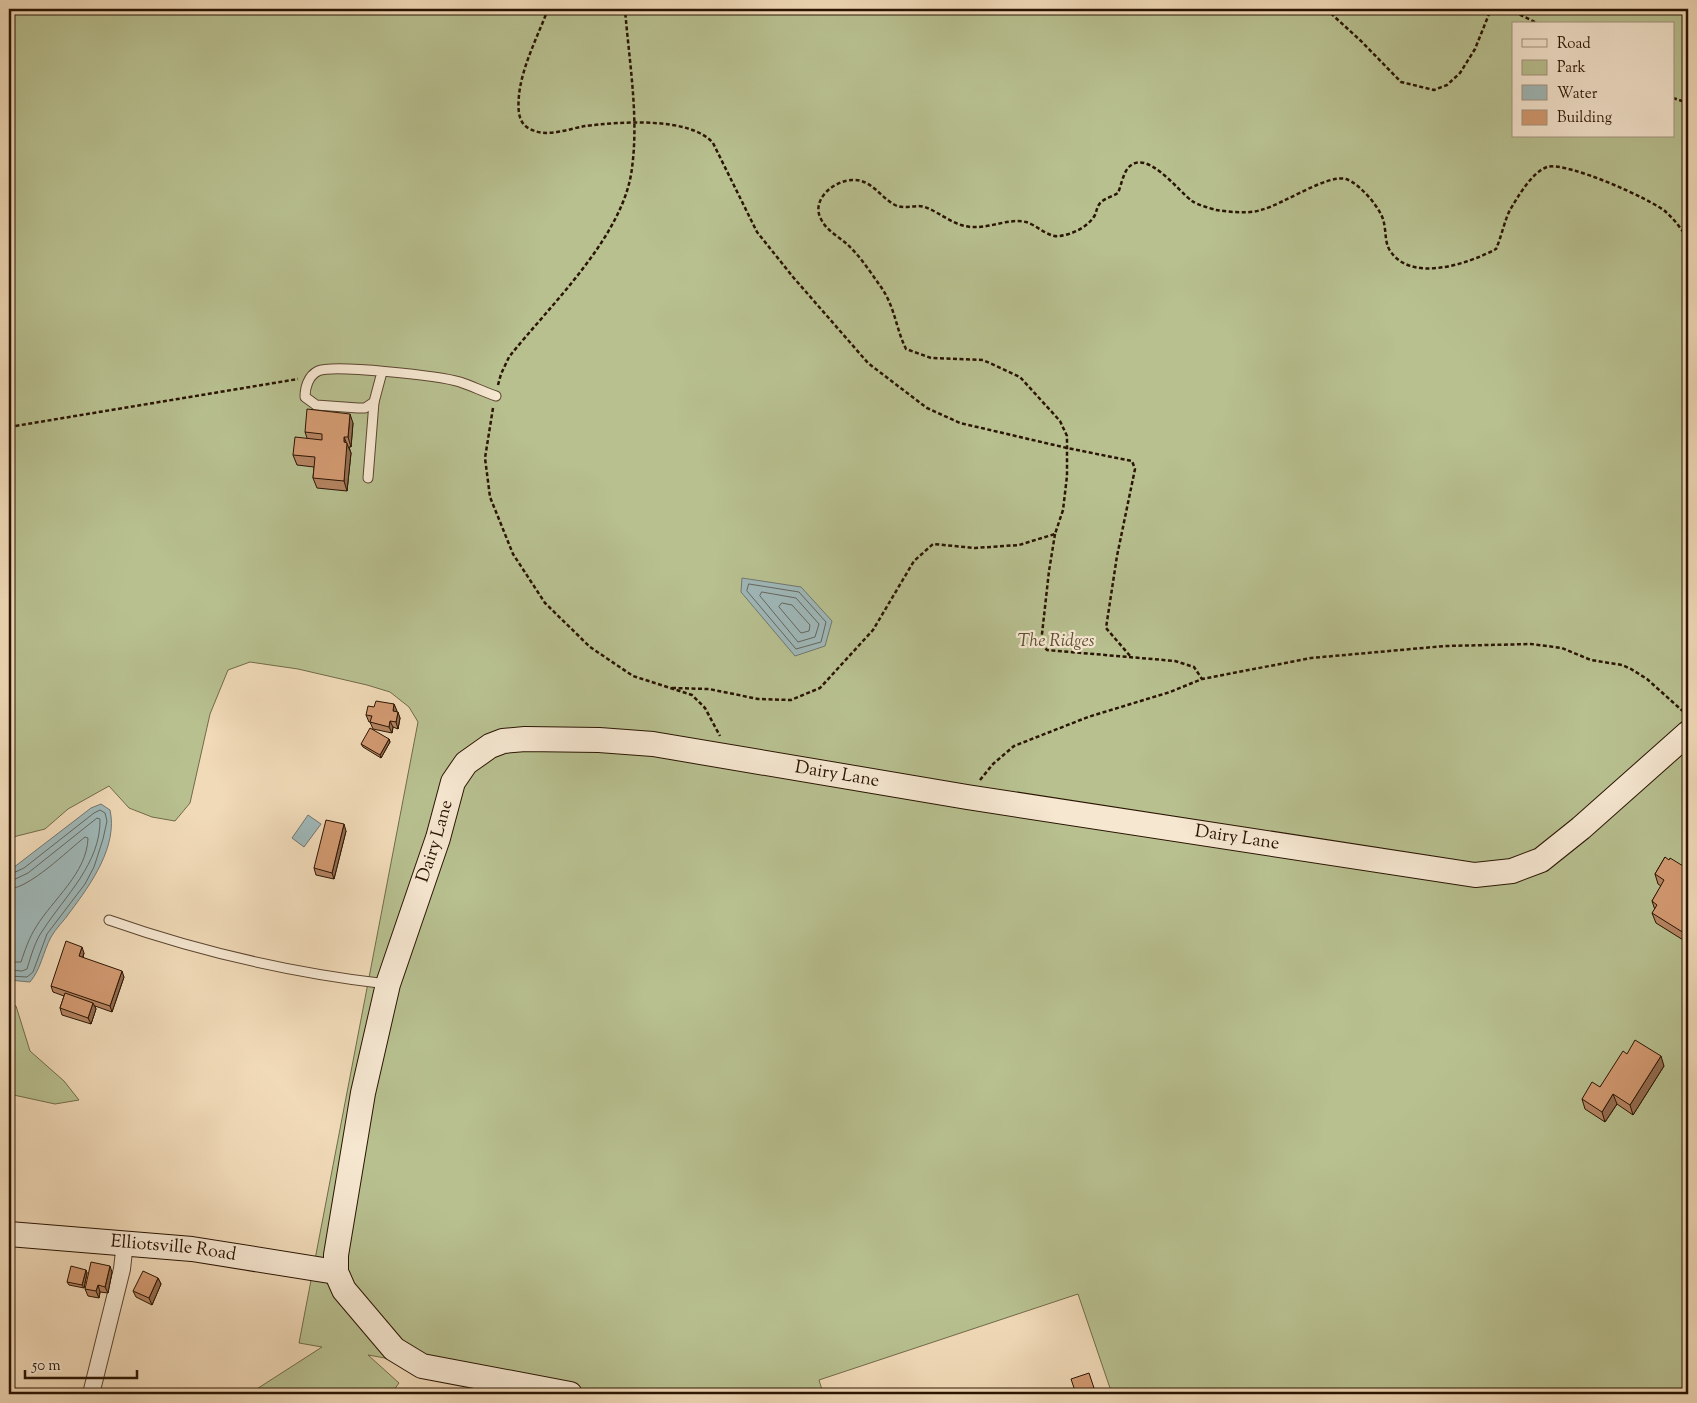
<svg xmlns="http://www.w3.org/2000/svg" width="1697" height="1403" viewBox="0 0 1697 1403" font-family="'Sorts Mill Goudy',serif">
  <rect width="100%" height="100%" fill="#f1dab8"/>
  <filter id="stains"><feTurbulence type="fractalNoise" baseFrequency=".004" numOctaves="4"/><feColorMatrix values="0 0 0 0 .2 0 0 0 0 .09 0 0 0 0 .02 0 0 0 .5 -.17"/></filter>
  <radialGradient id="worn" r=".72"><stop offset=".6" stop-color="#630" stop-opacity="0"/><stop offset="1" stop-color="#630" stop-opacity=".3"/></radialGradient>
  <g fill="#b8c090" stroke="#716a49" fill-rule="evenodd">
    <path d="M9,9H1688V1394H1112L1078,1294L819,1380L823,1393L818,1394H588L368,1355L399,1383L391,1394H249L322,1347L299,1343L418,722L409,707L390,692L367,685L298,669L250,662L228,670L210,714L190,803L175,821L152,817L129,808L109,786L68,809L45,829L9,838ZM1513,24H1673V136H1513Z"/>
    <path d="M9,1001L16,1006L30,1051L64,1081L79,1100L55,1104L9,1094Z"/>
  </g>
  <g fill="#9fb8b9" stroke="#707670">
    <path d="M742,578L801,587L832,621L825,646L795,656L741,592Z"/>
    <path d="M101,804L110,810C118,846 91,884 70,912C64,921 56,928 51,937C43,952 41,969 30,982L9,980V871L91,808Z"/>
    <path d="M308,815L321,824L304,847L292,838Z"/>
  </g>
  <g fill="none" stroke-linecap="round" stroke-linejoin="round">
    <g stroke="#64665e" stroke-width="1">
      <path d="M749,584L799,592L826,622L821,642L796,649L747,591Z"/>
      <path d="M762,592L796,598L819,624L815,637L798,642L760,596Z"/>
      <path d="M782,603L792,605L810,625L809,631L801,633L779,607Z"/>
      <path d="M9,875L24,868L94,813L100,810L105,813L107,821L103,839L94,867L85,884L47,934L33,972L27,977L9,976"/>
      <path d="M9,882L28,873L97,818L100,819C101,863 65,896 43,930C35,941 31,956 27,969L22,971L9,970"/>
      <path d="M9,889C30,888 67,851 85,837L88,838C87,873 53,899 36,927C29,938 25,950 21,962H9"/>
    </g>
    <defs>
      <g id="lane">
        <path d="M382,372L374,402L365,408H358L316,405L305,397C305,388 308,376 318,371C333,364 440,376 460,382C472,386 484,392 496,396"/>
        <path d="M368,478L374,402"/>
        <path d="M109,920C200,952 292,973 387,984"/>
      </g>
      <path id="street" d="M91,1394L122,1269L125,1242"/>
      <g id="secondary">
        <path id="s1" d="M9,1234L192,1249L336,1272"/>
        <path id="s2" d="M570,1394L422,1366L394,1349L344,1290L336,1272V1255L363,1093L388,984L438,838L453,782L466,763L490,746L503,741L525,739L599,740L653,744L967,797L1475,875L1512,871L1541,860L1581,828L1688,733"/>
      </g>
    </defs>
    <use href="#lane" stroke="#5c4630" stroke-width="11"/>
    <use href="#street" stroke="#5c4630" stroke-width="18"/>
    <use href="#secondary" stroke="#2a1402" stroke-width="26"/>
    <g stroke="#2a1402" stroke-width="2.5" stroke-dasharray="4 2.5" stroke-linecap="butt">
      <path d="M548,9C538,36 522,66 519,95C518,107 517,123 530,129C547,138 568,129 585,126C619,122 689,116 713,143L757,232L793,277L868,363L894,383L927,408L960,423L1067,448L1132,461L1135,469L1117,556L1106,628L1131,657"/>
      <path d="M1326,9L1361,41L1401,82L1434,90L1447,85L1460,73L1475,49L1491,9"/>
      <path d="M1508,9L1539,24"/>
      <path d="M1673,98L1688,103"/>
      <path d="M498,385L501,374L509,357C551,304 624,236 632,168C639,116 629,61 625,9"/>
      <path d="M493,408L485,458L490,497L513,554L545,603L590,647L633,676L692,695L705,708L720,736"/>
      <path d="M9,427L298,379"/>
      <path d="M1055,534L1049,571L1041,643L1047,650L1175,661L1194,667L1202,679"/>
      <path d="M672,688L709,689L758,699L791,700L820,688L873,630L914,561L933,544L975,548L1019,545L1055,534L1063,510L1067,476V436L1060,421L1020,377L983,360L931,358L906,349C896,329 895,307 881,287C871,273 860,256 848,245C839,237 826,230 821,219C810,199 836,179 854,180C872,180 880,197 895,205C905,210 915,204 925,207C941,213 955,227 973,227C991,228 1009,218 1026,222C1037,225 1048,238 1060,236C1073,234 1088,227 1095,215C1097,210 1097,206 1101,202C1106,198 1113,196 1118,193C1121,186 1123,174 1128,168C1146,147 1178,191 1192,201C1198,205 1209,208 1216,210C1230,212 1248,214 1261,210C1284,204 1327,174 1346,179C1359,183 1382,209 1384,223C1386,232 1385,241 1389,249C1409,284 1468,264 1496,249C1501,238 1505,219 1510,210C1517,198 1532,172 1547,167C1566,161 1651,199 1666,212C1675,220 1682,230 1688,239"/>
      <path d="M980,780L993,764L1014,746L1088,717L1170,692L1202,679L1311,658L1445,646L1531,644L1562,648L1591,660L1622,665L1631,669L1647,679L1686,714"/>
    </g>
    <use href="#lane" stroke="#f6e7d1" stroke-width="9"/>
    <use href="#street" stroke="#f6e7d1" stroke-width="16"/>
    <use href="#secondary" stroke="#f6e7d1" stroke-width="24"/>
  </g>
  <g fill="#b58462" stroke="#2a1402">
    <path d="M353,423L351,447H349L351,453L347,491L317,488L313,478L314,467L297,465L293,455L307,438L305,432Z"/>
    <path d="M394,704L397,712L400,718L398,729L393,727L392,733L373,729L370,722H369L366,715L374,707Z"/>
    <path d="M389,739L390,742L381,758L363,747L361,744Z"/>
    <path d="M346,831L334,879L316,875L314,868Z"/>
    <path d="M1665,857L1688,943L1656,923L1652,913L1655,910L1652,901L1661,886L1658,884L1655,874Z"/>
    <path d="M84,953L83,958L124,977L112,1012L95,1006L96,1009L91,1024L62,1015L60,1008L64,996L53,992L51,986Z"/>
    <path d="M1627,1054L1664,1066L1633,1115L1617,1104L1605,1122L1585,1109L1582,1099L1600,1087Z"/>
    <path d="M86,1270L87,1273L84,1288L69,1285L67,1282Z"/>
    <path d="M112,1272L108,1293L100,1292L99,1298L88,1296L85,1289Z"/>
    <path d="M158,1278L161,1284L152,1305L136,1297L133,1291Z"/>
  </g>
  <g fill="#946c50" stroke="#2a1402">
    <path d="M350,414L353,423L351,447L348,437Z"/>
    <path d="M344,437L351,453L347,491L344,481Z"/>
    <path d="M394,704L397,711L396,717L393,711Z"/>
    <path d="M398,712L400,718L398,729L396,722Z"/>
    <path d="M390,721L393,727L392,733L389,727Z"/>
    <path d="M389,739L390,742L381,758L380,755Z"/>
    <path d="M344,824L346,831L334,879L332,873Z"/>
    <path d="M1688,927V943L1684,933Z"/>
    <path d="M82,947L84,953L81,963L79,956Z"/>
    <path d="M122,971L124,977L112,1012L110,1006Z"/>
    <path d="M93,1003L96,1009L91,1024L88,1018Z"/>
    <path d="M1661,1056L1664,1066L1633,1115L1630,1105Z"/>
    <path d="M1613,1094L1617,1104L1605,1122L1602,1112Z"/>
    <path d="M110,1266L112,1272L108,1293L105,1287Z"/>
    <path d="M86,1270L87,1273L84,1288L82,1285Z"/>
    <path d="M158,1278L161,1284L152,1305L149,1298Z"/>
    <path d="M98,1285L100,1292L99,1298L96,1291Z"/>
  </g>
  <g fill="#d39a72" stroke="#2a1402">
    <path d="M307,409L350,414L348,437H344V442L347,443L344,481L313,478L315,457L293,455L295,437L322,440V434L305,432Z"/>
    <path d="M376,701L394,704L393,711L398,712L396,722L390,721L389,727L370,722L372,716L366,715L368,706L374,707Z"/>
    <path d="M370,728L389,739L380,755L361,744Z"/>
    <path d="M326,820L344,824L332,873L314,868Z"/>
    <path d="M1665,857L1669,860L1670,858L1688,869V927L1684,933L1652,913L1657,905L1652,901L1664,880L1655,874Z"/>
    <path d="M66,941L82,947L79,956L122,971L110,1006L51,986Z"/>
    <path d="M65,993L93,1003L88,1018L60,1008Z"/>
    <path d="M1635,1040L1661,1056L1630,1105L1613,1094L1602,1112L1582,1099L1592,1082L1600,1087L1623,1051L1627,1054Z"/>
    <path d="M91,1262L110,1266L105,1287L98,1285L96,1291L85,1289Z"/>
    <path d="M71,1266L86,1270L82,1285L67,1282Z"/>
    <path d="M143,1271L158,1278L149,1298L133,1291Z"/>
    <path d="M1089,1373L1096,1394H1076L1071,1379Z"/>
  </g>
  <g text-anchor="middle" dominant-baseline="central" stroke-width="4.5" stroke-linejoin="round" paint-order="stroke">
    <g font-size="18" font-style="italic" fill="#5c5034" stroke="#f6e7d1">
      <text x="1056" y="642">The Ridges</text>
    </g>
    <g font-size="18" fill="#2a1402" stroke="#f6e7d1">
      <text stroke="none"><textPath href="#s2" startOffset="1189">Dairy Lane</textPath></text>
      <text stroke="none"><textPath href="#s2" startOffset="1594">Dairy Lane</textPath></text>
      <text stroke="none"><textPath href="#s2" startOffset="724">Dairy Lane</textPath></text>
      <text stroke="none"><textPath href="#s1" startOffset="165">Elliotsville Road</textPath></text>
    </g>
  </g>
  <rect width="1697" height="1403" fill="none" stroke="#f1dab8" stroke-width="30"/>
  <rect x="10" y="10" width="1677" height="1383" fill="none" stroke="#2a1402" stroke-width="2.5"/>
  <rect x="15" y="15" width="1667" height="1373" fill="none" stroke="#2a1402"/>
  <rect x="1512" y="22" width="162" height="115" fill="#f6e7d1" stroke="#a4937e"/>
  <rect x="1522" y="39" width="25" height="8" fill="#f6e7d1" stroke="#a4937e"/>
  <text x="1557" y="48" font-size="15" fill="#2a1402">Road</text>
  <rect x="1522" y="60" width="25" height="15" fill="#b8c090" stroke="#a4937e"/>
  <text x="1557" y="72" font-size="15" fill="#2a1402">Park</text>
  <rect x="1522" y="85" width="25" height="15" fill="#9fb8b9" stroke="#a4937e"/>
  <text x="1557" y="98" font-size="15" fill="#2a1402">Water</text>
  <rect x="1522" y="110" width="25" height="15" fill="#d39a72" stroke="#a4937e"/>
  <text x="1557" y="122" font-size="15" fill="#2a1402">Building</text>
  <path d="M25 1370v8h112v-8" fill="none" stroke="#2a1402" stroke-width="2.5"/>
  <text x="32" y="1370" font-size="15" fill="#2a1402" stroke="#f6e7d1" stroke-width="4" paint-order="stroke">50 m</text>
  <rect width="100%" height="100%" filter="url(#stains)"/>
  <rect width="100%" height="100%" fill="url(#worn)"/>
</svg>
